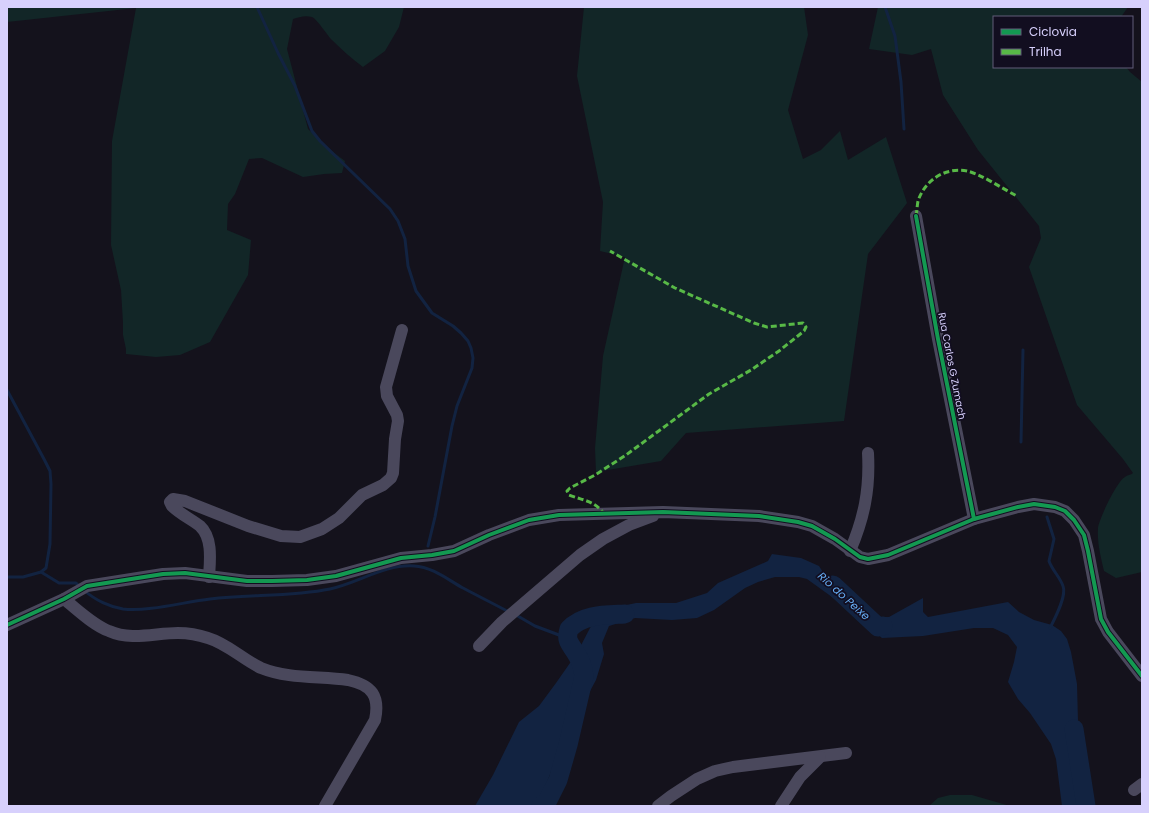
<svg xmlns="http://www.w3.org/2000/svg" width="1149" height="813" viewBox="0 0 1149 813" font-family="Poppins,sans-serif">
  <rect width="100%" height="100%" fill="#14121c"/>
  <g fill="#122627">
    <path d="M7,7H404L399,27L385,51L363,67C352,59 342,50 332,40C327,35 317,19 312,17C305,15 299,17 293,19L287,49L308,129L333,152L345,161L342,173L324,174L303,177L262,158L249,159L235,194L228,204L227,230L251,240L248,275L210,342L180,355L156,357L126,354V349L123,335V323L121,290L111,245L112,141L136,8L7,22Z"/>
    <path d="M584,7H804L808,35L788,110L803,159L821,150L840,131L848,160L886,137L907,203L868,254L844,421L686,433L661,461L596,472L595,448L603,356L625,257L600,251L603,202L577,76Z"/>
    <path d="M878,7H1128L1121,17H994V67H1126L1130,72L1142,82V572L1116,578L1104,571C1101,558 1097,543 1098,528C1099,519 1117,481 1125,477C1127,475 1131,475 1133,473L1123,459L1077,405L1029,267L1041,238L1039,226L978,150L943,95L931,49L912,55L869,49Z"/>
    <path d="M950,795H972L1010,806H929L938,798Z"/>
  </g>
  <path fill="#122341" d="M772,554L801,558L819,566L830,583L846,591L854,607L861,613L873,617H889L923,598V612L928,617L1008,602L1019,612L1034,620L1052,625L1061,631L1067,639L1071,652L1077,684L1079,759L1092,806H1062L1056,759L1051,744L1030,713L1018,699L1008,682L1014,662L1017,647L1008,635L993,628H974L923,636L882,638L832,597L807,579L799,577H775L758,582L745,588L714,610L697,618L672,620L635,618L609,626L602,643L604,654L596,680L563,741L540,800L534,806H475L493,775L519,722L539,706L556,683L577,653L590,628L603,610L636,603H676L707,593L718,583L768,561Z"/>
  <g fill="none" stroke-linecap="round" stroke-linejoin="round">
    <g stroke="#122341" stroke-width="3">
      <path d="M257,7L278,53L295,86L312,131L320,141L390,209L398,221L405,239L408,266L416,291L432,313L453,326L461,333L468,341L471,348L473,358L472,368L457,406L452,426L435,517L428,546"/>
      <path d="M885,7L895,36L901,82L904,129"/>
      <path d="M7,390L45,461L50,471L51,484L50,544L46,568L41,572L23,577H7"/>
      <path d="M1021,442L1023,350"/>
      <path d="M1047,517L1054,539L1049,561C1052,570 1060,577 1063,586C1067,596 1055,618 1050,628"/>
      <path d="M41,572L59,583H76L79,586"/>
      <path d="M85,591C95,600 110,607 123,609C148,612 184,602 210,599C250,594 291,597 330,589C358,583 385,564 414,566C433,567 448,580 463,588C478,596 494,604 509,612"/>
      <path d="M516,615L535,626L567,638"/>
    </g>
    <g stroke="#122341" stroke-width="19">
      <path d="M833,585L878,627L883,626"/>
      <path d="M1074,729L1086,806"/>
      <path d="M541,806L547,802L558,780L568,745L584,676C583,668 581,661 577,655C571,644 565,642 569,629C583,614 605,615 625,614"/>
    </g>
    <g stroke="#4a485c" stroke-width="12">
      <path d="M916,216L938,339L974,519"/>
      <path d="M850,551C864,518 870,490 868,453"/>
      <path d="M209,577C210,561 213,538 200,526C191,519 180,514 172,506L170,502L173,499L185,501L248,526L281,536L300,537L322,529L339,518L362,495L383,485L391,478L393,473L395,439L398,421L397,415L387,396L386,387L402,330"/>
      <path d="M64,599C78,610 93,625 109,631C131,641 155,633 178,633C188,633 199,635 208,638C228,644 242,659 261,668C288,679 320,676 348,680C372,685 380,696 375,720L325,806"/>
      <path d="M7,625L64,599L87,586L163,574L185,573L247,581H272L307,580L336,576L401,558L432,555L454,551L489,535L529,520L559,515L663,512L759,516L798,522L812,526L835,539L860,557L868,559L888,555L974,519L1018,507L1034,504L1055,507L1065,511L1074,520L1084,535L1088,551L1101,619L1108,632L1142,676"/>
      <path d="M479,646L502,622L580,555L603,539L629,525L653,516"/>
      <path d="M1134,790L1142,784"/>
      <path d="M658,806L671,796L697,779L715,771L733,767L846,753"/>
      <path d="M781,806L800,777L820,757"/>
    </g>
    <g stroke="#58b947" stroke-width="3" stroke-dasharray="6 3" stroke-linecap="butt">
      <path d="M916,216C917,211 917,206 918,201C925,180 945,167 967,171C981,174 1003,189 1017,196"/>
      <path d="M605,515C594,500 584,501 569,495L567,491L570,488L595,475L626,455L709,394L751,370L779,351L804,331L806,327L803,323L767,327L754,323L675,288L610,251"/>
    </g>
    <defs>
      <g id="cycleway">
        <path d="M916,216L938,339L974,519"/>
        <path d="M7,625L64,599L87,586L163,574L185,573L247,581H272L307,580L336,576L401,558L432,555L454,551L489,535L529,520L559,515L663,512L759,516L798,522L812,526L835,539L860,557L868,559L888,555L974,519L1018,507L1034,504L1055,507L1065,511L1074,520L1084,535L1088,551L1101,619L1108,632L1142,676"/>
      </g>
    </defs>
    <use href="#cycleway" stroke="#120e20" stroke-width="6"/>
    <use href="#cycleway" stroke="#139951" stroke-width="4"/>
  </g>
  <g text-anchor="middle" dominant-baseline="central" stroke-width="3.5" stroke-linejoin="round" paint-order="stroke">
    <g font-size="10" fill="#d7d0fc" stroke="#120e20">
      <text transform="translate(952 366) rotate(79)">Rua Carlos G Zumach</text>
    </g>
    <g font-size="11" font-style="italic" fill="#66adf4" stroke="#120e20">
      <text transform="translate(844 596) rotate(42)">Rio do Peixe</text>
    </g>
  </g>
  <rect width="1149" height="813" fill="none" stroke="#d7d0fc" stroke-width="16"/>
  <rect x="993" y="16" width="140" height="52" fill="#120e20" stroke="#615c78"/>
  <rect x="1001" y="29" width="20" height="6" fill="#139951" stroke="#615c78"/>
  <text x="1029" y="36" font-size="12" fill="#d7d0fc">Ciclovia</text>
  <rect x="1001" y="49" width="20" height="6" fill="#58b947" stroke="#615c78"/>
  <text x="1029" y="56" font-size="12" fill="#d7d0fc">Trilha</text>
</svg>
